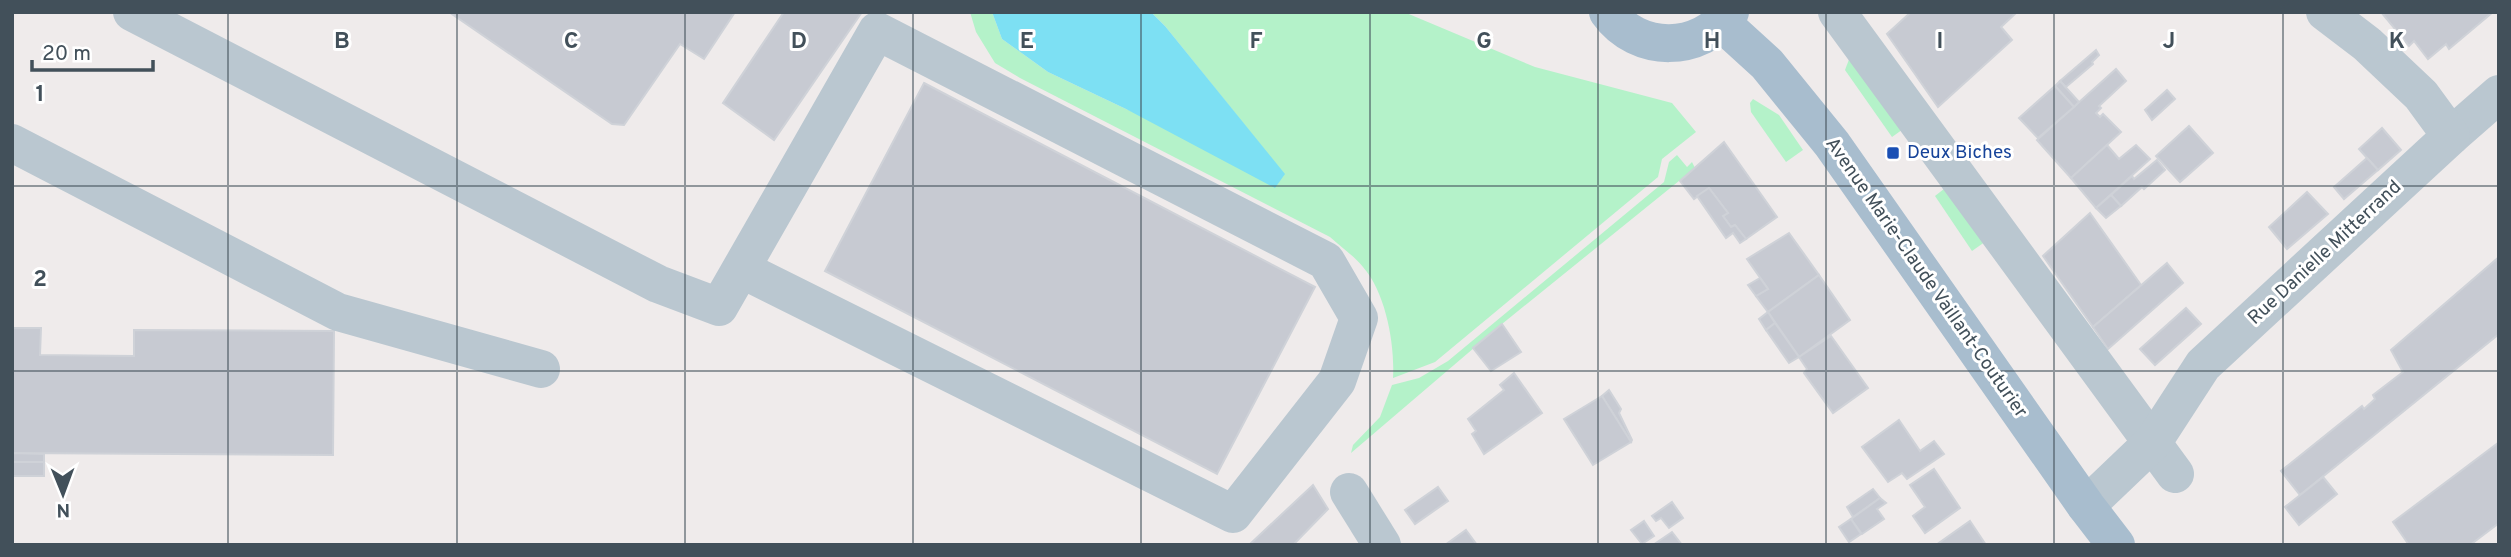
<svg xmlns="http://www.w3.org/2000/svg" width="2511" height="557" viewBox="0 0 2511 557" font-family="Overpass,sans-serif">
  <rect width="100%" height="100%" fill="#efebeb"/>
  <g fill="#b4f2c9">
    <path d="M970,12H992L1002,39L1048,72L1126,109L1284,174L1165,26L1151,12H1404L1535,67L1672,103L1696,132L1662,159L1658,177L1435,362L1393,378C1395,345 1386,293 1363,267C1354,256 1341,247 1330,237L1020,78L995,63L976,32Z"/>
    <path d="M1853,49L1906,127L1892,137L1845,70Z"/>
    <path d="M1753,99L1779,115L1803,150L1786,162L1751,112L1750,103Z"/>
    <path d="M1677,155L1687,167L1692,162L1695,168L1502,324L1351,453L1353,445L1380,417L1392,385L1419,378L1448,361L1664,182L1669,162Z"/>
    <path d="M1949,185L1989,239L1972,251L1935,196Z"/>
  </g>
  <path fill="#7de0f3" d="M992,12H1151L1165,26L1285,174L1275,188L1126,109L1048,72L1002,39Z"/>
  <g fill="#c7cad2" stroke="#cfd2d8" stroke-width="2">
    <path d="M449,12H735L704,59L680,44L624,125L612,124Z"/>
    <path d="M784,12H862L774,140L723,103Z"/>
    <path d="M1911,12H2017L2001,27L2012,40L1938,107L1887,34Z"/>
    <path d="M2381,12H2493L2449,49L2446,44L2428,59L2414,41L2409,46Z"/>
    <path d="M2096,50L2099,55L2092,62L2093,64L2066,87L2060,81Z"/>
    <path d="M2116,69L2126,81L2099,106L2101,108L2096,113L2100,117L2103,114L2121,132L2071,178L2037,140Z"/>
    <path d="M2060,81L2079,102L2074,107L2055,86Z"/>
    <path d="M924,83L1315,287L1217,474L825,271Z"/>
    <path d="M2055,86L2074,107L2038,138L2019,118Z"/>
    <path d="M2167,90L2175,99L2152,120L2145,110Z"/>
    <path d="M2189,126L2213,153L2180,182L2156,156Z"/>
    <path d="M2382,128L2401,150L2378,170L2359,149Z"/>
    <path d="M1724,142L1777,217L1746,239L1735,225L1731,227L1723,216L1728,213L1709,188L1694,199L1680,181Z"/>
    <path d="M2107,145L2119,159L2136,145L2150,159L2096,208L2071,178Z"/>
    <path d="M2367,158L2378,170L2344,199L2334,187Z"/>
    <path d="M2157,160L2165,170L2144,189L2142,187L2121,206L2111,195L2132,176L2134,179Z"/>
    <path d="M1709,188L1728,213L1723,216L1731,227L1735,225L1746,239L1740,243L1733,233L1726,238L1697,196Z"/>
    <path d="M2307,192L2328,214L2287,249L2269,227Z"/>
    <path d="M2111,195L2121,206L2106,218L2096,208Z"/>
    <path d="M2090,213L2141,285L2093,327L2043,256Z"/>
    <path d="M1789,233L1819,275L1768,312L1756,296L1768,289L1747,259Z"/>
    <path d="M2499,257V334L2300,495L2281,471L2362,406L2364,409L2375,399L2373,395L2403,372L2391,350Z"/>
    <path d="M2167,263L2183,283L2108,349L2093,327Z"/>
    <path d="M1819,275L1850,320L1799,357L1768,312Z"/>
    <path d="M1760,278L1768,289L1756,296L1748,285Z"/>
    <path d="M2186,308L2201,324L2155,365L2140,349Z"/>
    <path d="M1768,312L1775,323L1766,330L1759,319Z"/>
    <path d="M1775,323L1799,357L1789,363L1766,330Z"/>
    <path d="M1502,324L1521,352L1491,371L1473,348Z"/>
    <path d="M12,328H41L40,355L134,356V330L334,331L333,455L12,453Z"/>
    <path d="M1831,336L1868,388L1833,413L1804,373L1807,369L1799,357Z"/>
    <path d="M1514,373L1542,413L1484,454L1472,434L1476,431L1468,419L1504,390L1500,385Z"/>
    <path d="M1609,390L1621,409L1619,413L1632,440L1631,442L1602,396Z"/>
    <path d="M1602,396L1631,442L1593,465L1564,419Z"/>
    <path d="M1899,420L1920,451L1934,441L1944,454L1907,479L1902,473L1888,482L1862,447Z"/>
    <path d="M2498,443L2499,523L2470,545H2409L2393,522Z"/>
    <path d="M12,453L44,454V462H12Z"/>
    <rect x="12" y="462" width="32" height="14"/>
    <path d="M1934,469L1960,508L1925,533L1913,516L1925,507L1910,485Z"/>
    <path d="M2323,477L2337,494L2299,525L2285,507Z"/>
    <path d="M1313,485L1328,509L1293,545H1249Z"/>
    <path d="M1438,487L1448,501L1415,524L1405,510Z"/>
    <path d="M1873,489L1880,498L1853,517L1847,507Z"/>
    <path d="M1880,498L1886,503L1877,509L1884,519L1862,534L1851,519Z"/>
    <path d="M1672,502L1683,518L1669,528L1661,518L1656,521L1652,516Z"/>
    <path d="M1851,519L1861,534L1849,542L1839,527Z"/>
    <path d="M1644,521L1654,536L1642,544L1631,530Z"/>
    <path d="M1970,521L1986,545H1936Z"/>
    <path d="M1466,530L1477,545H1445Z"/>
    <path d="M1672,532L1682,545H1653Z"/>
  </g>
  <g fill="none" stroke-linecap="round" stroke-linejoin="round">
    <g stroke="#bac7d0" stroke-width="38">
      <path d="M132,12L658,284L719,307L877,31L1326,261L1359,318L1337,381L1233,514L741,269"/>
      <path d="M1837,12L2175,474"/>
      <path d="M2451,136L2499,94"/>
      <path d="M12,143L338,312L541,369"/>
      <path d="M1349,492L1382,545"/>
      <path d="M2086,506L2153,442L2203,365L2451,136L2421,95L2367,44L2325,12"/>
    </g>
    <g stroke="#a8bdce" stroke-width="38">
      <path d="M1608,12C1638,54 1700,53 1730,12"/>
      <path d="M1722,23L1767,64L1832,144L2086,506L2116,545"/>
    </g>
  </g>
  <path fill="none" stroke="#42505a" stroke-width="2" stroke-opacity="0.55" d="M228,12V545M457,12V545M685,12V545M913,12V545M1141,12V545M1370,12V545M1598,12V545M1826,12V545M2054,12V545M2283,12V545M12,186H2499M12,371H2499"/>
  <rect fill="#1a4fb4" stroke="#fff" stroke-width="2.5" x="1886" y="146" width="14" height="14" rx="3.5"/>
  <g text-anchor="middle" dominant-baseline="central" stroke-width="6" stroke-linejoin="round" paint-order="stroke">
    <g font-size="19" fill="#164399" stroke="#fff" text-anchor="start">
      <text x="1907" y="153">Deux Biches</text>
    </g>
    <g font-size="19" fill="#42505a" stroke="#fff">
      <text transform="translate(2325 253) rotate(-43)">Rue Danielle Mitterrand</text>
      <text transform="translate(1926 278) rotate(55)">Avenue Marie-Claude Vaillant-Couturier</text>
    </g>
  </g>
  <g font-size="23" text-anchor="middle" font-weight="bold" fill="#42505a" stroke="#fff" stroke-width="6" stroke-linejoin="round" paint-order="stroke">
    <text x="342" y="48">B</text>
    <text x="571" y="48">C</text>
    <text x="799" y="48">D</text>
    <text x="1027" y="48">E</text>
    <text x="1256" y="48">F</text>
    <text x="1484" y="48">G</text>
    <text x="1712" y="48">H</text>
    <text x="1940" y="48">I</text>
    <text x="2169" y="48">J</text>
    <text x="2397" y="48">K</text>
    <text x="40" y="101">1</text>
    <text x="40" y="286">2</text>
  </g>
  <rect width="2511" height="557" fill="none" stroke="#42505a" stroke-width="28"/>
  <g transform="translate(63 494) rotate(179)" stroke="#ffffff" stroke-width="5" paint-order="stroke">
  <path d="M0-5L12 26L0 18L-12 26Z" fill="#42505a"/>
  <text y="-10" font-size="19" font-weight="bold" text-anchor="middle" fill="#42505a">N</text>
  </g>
  <path d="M32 60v10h121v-10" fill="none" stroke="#42505a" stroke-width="3.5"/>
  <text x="42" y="60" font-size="21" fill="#42505a" stroke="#ffffff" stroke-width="5" paint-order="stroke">20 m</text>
</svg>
